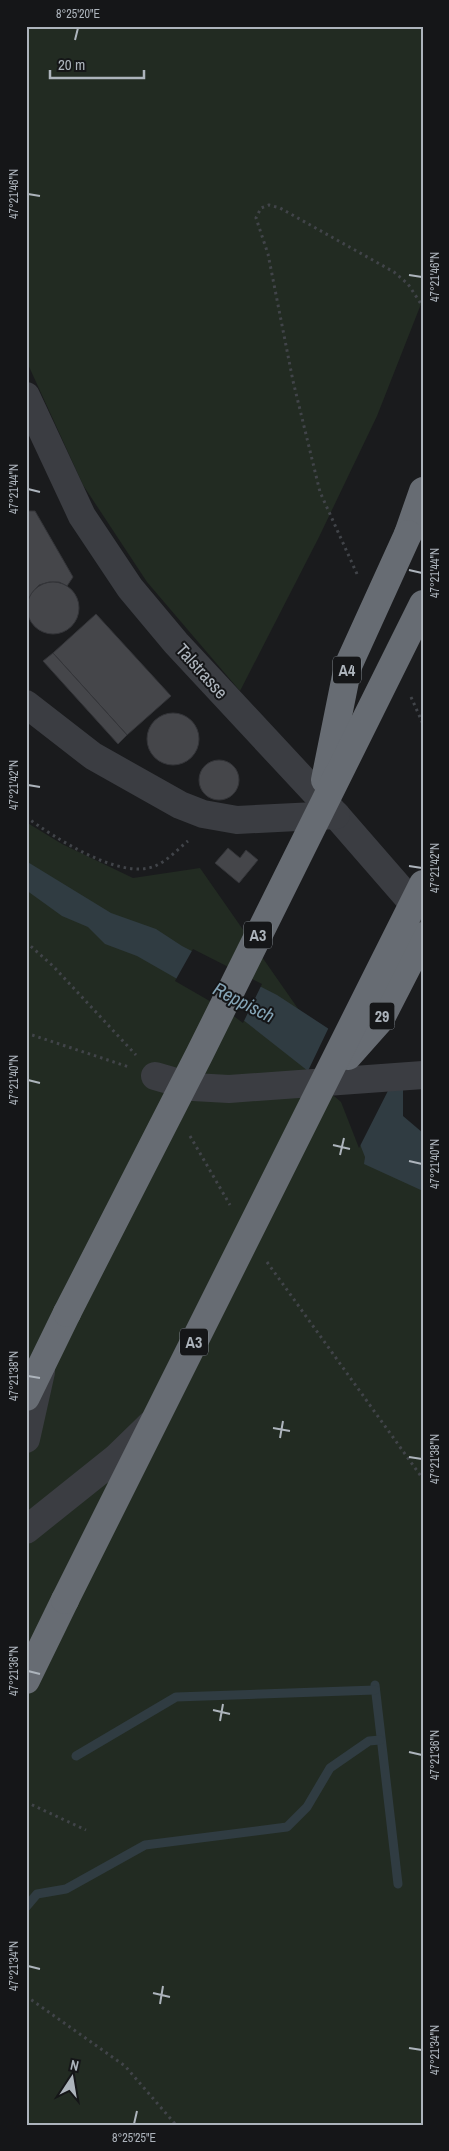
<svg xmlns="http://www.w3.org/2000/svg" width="449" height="2151" viewBox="0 0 449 2151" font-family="'Archivo Narrow',sans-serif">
  <rect width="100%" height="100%" fill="#1a1b1d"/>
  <g fill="#222b22">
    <path d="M26,26H423V299L377,416L319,537L240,691L147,582L83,485L26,360Z"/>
    <path d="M26,822L62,844L133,878L200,868L423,1188V2125H26Z"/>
  </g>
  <path fill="#303c42" d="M26,861L111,913L156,929L182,946L277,995L361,1050L403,1087V1116L423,1133V1191L364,1164L365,1157L343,1101L308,1071L228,1008L137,956L105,944L88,927L62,916L26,890Z"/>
  <g fill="#1a1b1d">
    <path d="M193,949L262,984L243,1023L227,1011L175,981Z"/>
    <path d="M329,1027L362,1049L395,1077L359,1148L341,1102L307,1073Z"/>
  </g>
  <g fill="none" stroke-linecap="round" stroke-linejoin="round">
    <g stroke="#303c42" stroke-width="9">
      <path d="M375,1685L398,1884"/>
      <path d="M76,1756L176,1697L375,1690"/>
      <path d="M26,1907L37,1894L66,1889L145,1845L287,1827L307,1807L330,1768L369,1741L380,1740"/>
    </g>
  </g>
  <g fill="#45464a" stroke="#343539">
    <path d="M26,511H35L73,577L67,586L59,582H49L39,585L32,593L27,609Z"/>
    <circle cx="53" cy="608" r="26"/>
    <path d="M96,614L171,696L127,735L53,653Z"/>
    <path d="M53,653L127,735L118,744L43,661Z"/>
    <circle cx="173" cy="739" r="26"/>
    <circle cx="219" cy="780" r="20"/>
    <path d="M228,848L240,858L246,850L258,860L239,883L215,863Z"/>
  </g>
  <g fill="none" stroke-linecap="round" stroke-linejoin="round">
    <g stroke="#414449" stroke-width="3" stroke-dasharray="2.5 4" stroke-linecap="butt">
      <path d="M357,574L320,492L293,381L268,254L256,218L261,208L269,205L280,208L394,272L408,284L423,307"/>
      <path d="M411,697L423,724"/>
      <path d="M26,817C54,837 120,881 155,866C167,861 178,849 188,841"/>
      <path d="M26,942L53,966L136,1055"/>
      <path d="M26,1033L129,1067"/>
      <path d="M190,1136L230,1205"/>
      <path d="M267,1262L423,1479"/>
      <path d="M26,1802L86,1830"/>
      <path d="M26,1996L125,2066L176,2125"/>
    </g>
    <g stroke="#3b3d42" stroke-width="28">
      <path d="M26,396L82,516L130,588L176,643L336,815L423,915"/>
      <path d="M26,704L93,756L180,805L203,814L237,820L336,815"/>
      <path d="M155,1076L193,1087L229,1089L423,1075"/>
      <path d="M26,1439L41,1372"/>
      <path d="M26,1530L116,1458L151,1424"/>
    </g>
    <g stroke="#676c73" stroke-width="28">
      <path d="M408,534L423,491"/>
      <path d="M26,1397L67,1313"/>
      <path d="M26,1680L65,1600"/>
    </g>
    <g stroke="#676c73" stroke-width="28">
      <path d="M325,780L348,666L408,534"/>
      <path d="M348,1056L380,1020L423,936"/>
      <path d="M67,1313L199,1055L423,604"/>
      <path d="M65,1600L423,884"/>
    </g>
  </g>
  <path fill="none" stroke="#adb4bc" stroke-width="2" d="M75,40L78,28M28,194L40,196M409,275L422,277M28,489L40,492M409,570L422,573M28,785L40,787M409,866L422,868M28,1080L40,1083M333,1145L350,1149M340,1155L344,1138M409,1161L422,1164M28,1376L40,1378M273,1428L290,1431M280,1438L283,1421M409,1457L422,1459M28,1671L40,1674M213,1710L230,1714M220,1721L223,1704M409,1752L422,1755M28,1966L40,1969M153,1993L170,1997M160,2004L163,1986M409,2048L422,2050M134,2124L137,2111"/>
  <g text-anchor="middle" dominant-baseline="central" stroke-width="4" stroke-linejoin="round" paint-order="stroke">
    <g fill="#151618" stroke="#7f858b" stroke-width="1">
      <rect x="333" y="656.5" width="28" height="27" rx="4"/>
      <rect x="244" y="921.5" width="28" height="27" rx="4"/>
      <rect x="369.5" y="1002.5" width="25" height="27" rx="4"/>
      <rect x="180" y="1328.5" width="28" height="27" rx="4"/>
    </g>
    <g font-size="16" font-weight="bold" fill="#adb4bc">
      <text x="347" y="670">A4</text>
      <text x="258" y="935">A3</text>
      <text x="382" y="1016">29</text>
      <text x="194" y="1342">A3</text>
    </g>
    <g font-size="18" fill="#adb4bc" stroke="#151618">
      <text transform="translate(202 671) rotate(48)">Talstrasse</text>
    </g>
    <g font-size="19" font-style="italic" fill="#85a5b7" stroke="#151618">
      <text transform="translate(244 1002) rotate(27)">Reppisch</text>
    </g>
  </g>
  <rect width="449" height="2151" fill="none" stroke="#151618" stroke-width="55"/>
  <g transform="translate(72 2078) rotate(12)" stroke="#151618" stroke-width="4" paint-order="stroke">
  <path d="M0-4L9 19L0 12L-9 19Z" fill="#adb4bc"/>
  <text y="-8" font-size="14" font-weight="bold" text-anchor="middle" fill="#adb4bc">N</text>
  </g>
  <path d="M50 70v8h94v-8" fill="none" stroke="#adb4bc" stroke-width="2.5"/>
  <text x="58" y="70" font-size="15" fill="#adb4bc" stroke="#151618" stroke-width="4" paint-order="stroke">20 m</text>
  <rect x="28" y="28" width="394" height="2096" fill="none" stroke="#adb4bc" stroke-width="2"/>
  <g font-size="12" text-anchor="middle" fill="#adb4bc">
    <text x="78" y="18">8°25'20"E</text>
    <text transform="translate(14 194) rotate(-90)" y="4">47°21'46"N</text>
    <text transform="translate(435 277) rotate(-90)" y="4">47°21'46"N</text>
    <text transform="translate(14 489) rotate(-90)" y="4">47°21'44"N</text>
    <text transform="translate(435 573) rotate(-90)" y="4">47°21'44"N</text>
    <text transform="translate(14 785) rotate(-90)" y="4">47°21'42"N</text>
    <text transform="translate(435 868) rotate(-90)" y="4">47°21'42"N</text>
    <text transform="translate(14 1080) rotate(-90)" y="4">47°21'40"N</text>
    <text transform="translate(435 1164) rotate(-90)" y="4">47°21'40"N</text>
    <text transform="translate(14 1376) rotate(-90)" y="4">47°21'38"N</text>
    <text transform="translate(435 1459) rotate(-90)" y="4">47°21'38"N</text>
    <text transform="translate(14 1671) rotate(-90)" y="4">47°21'36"N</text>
    <text transform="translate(435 1755) rotate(-90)" y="4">47°21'36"N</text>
    <text transform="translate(14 1966) rotate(-90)" y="4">47°21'34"N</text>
    <text transform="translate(435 2050) rotate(-90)" y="4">47°21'34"N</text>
    <text x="134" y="2142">8°25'25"E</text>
  </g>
</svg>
